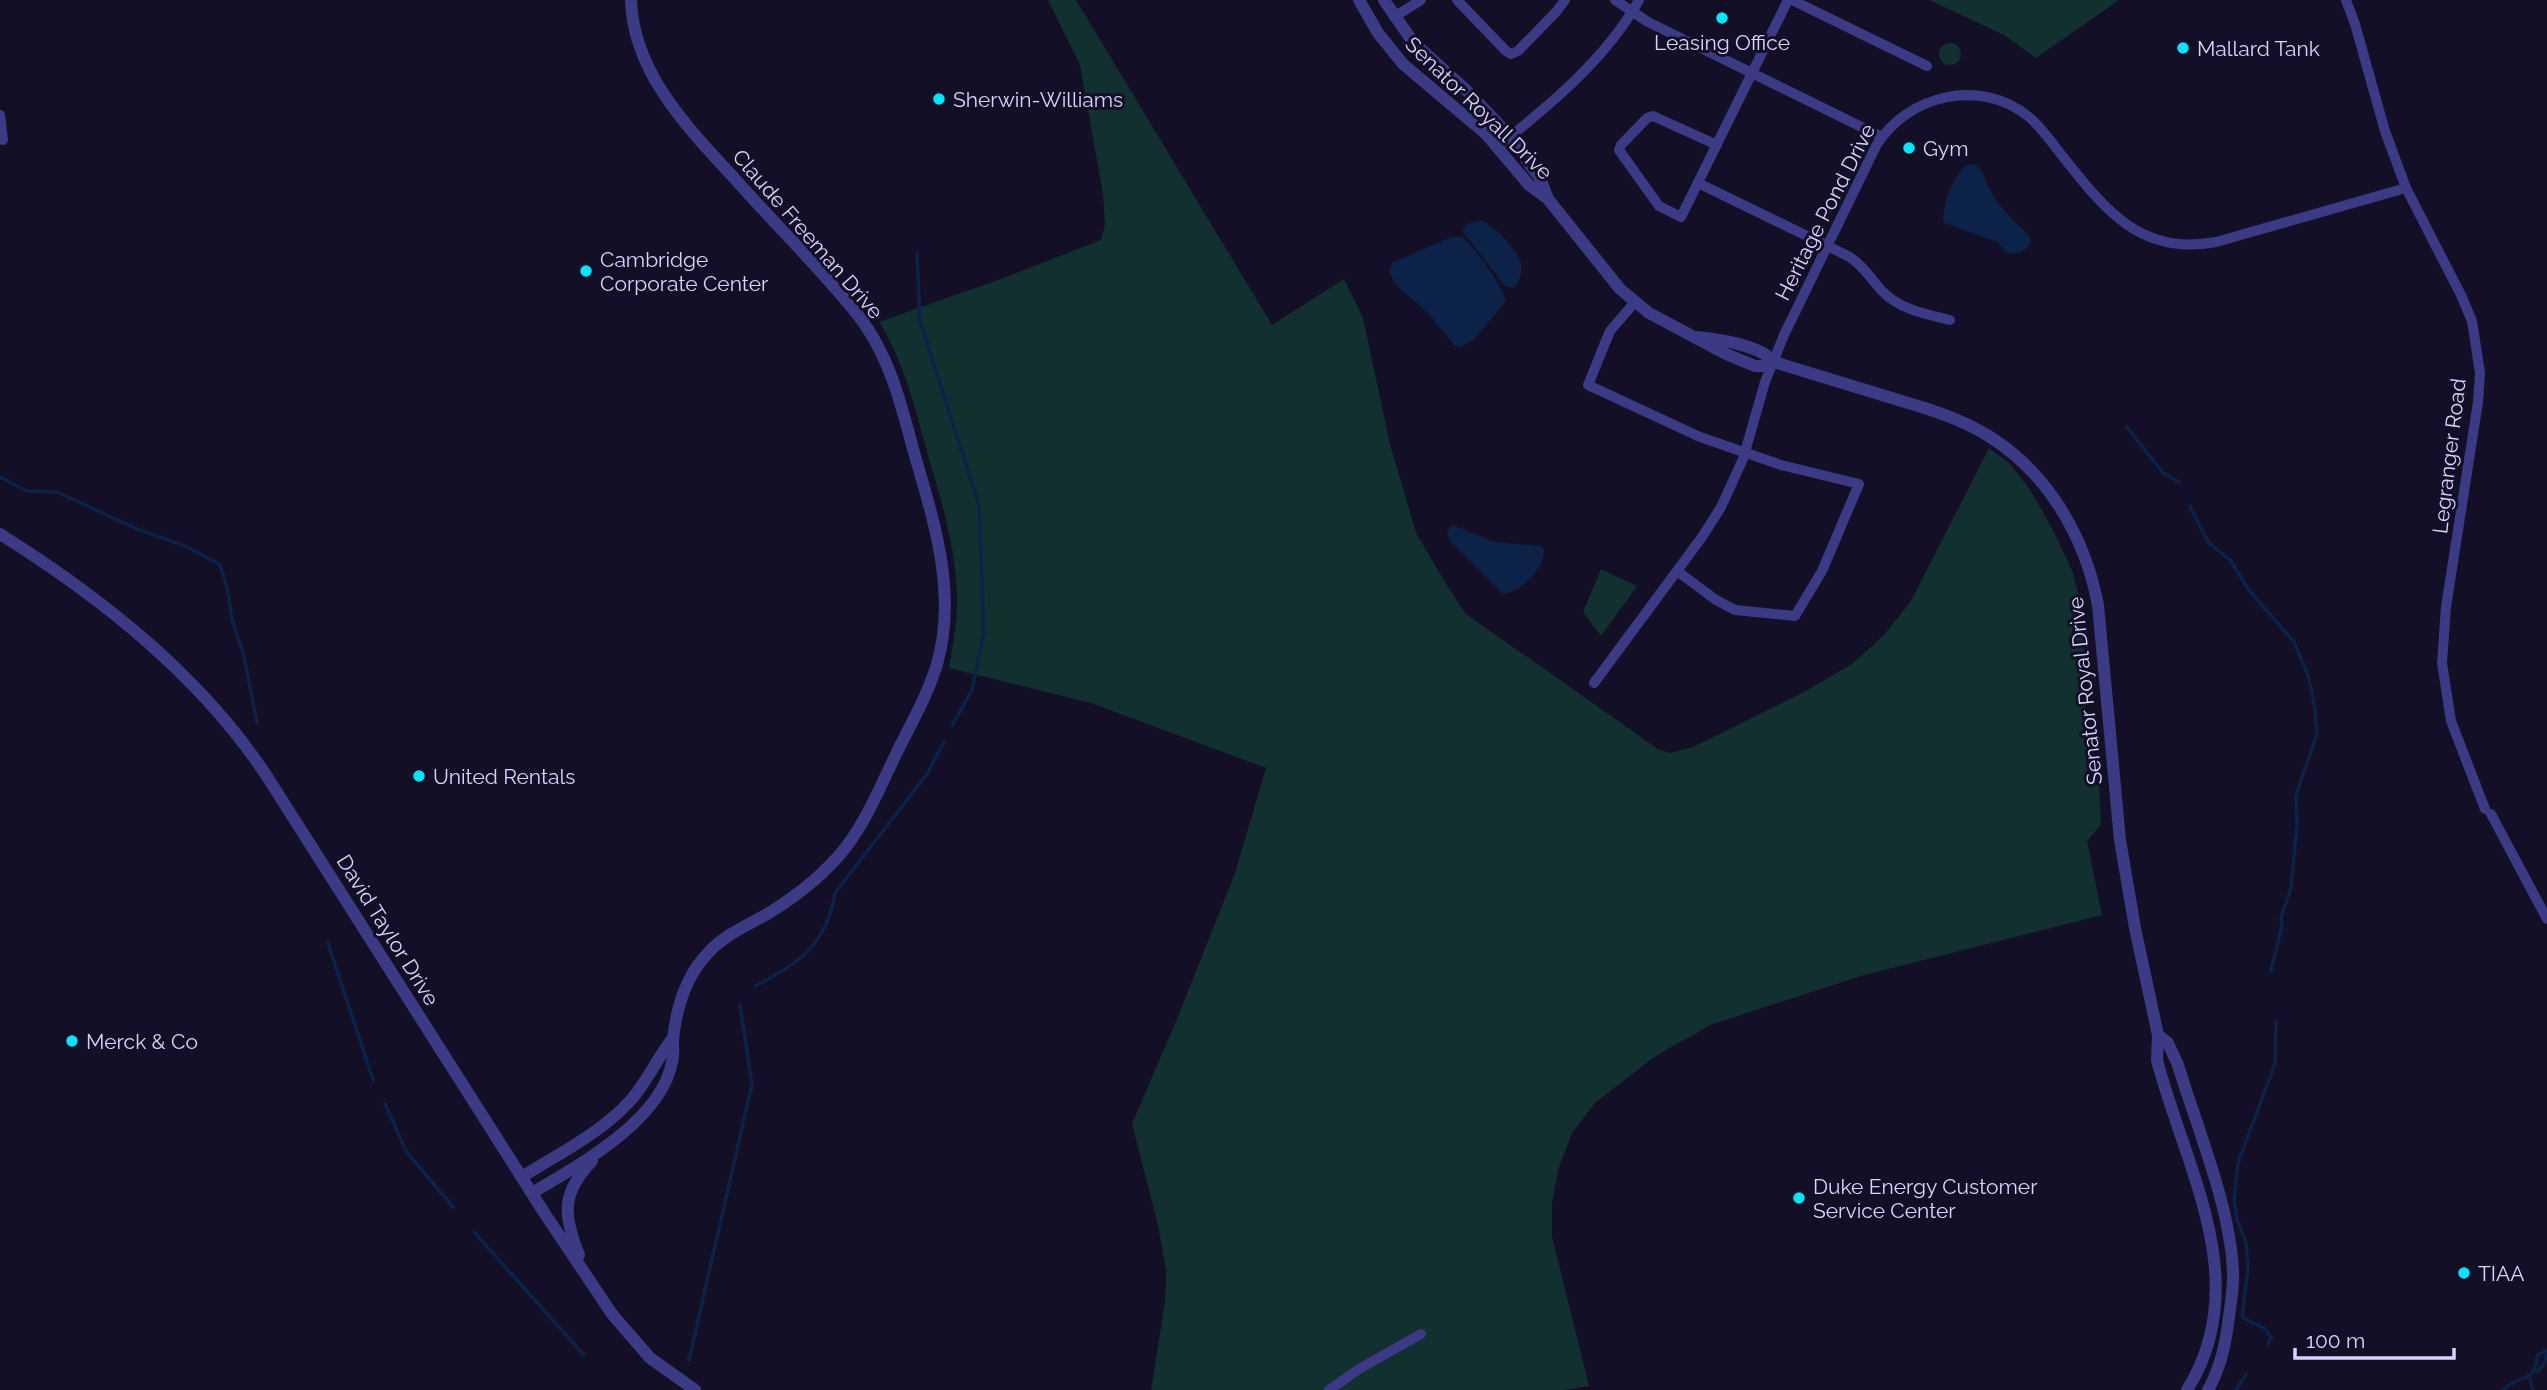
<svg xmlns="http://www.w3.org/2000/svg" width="2547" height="1390" viewBox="0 0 2547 1390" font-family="Raleway,sans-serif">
  <rect width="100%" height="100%" fill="#130f26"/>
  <g fill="#12302f">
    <path d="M1048,0H1076L1272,325L1344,279L1363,318L1390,444L1416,533L1451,592L1466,614L1658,749L1670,753L1693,747L1804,692L1852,664L1884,635L1911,601L1989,448L2009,463L2029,488L2053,530L2073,573L2084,615V698L2099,779L2101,825L2087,841L2102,915L1864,975L1710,1025L1653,1058L1595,1103L1572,1133L1558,1170L1552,1203V1237L1589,1386L1564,1390H1151L1165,1302L1166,1270L1158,1225L1132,1124L1177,1019L1235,873L1266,768L1091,703L949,668C953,643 958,619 957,594C955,545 941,499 927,452C915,407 904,362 879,322L1001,279L1101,240L1105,224L1103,194L1080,65Z"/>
    <path d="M1929,0H2119L2036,58L2004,35Z"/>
    <circle cx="1950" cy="54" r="11"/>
    <path d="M1601,569L1637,586L1601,636L1583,612Z"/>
  </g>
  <g fill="#0c2248">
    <path d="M1974,164C1983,169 1984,179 1989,188C1998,207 2015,222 2030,236V245L2021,252L2009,254L1997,242L1944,223C1941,206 1953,175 1967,165Z"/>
    <path d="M1480,220C1491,222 1518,251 1521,263C1523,272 1519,283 1513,288L1505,286L1463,232L1465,225Z"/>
    <path d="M1461,236C1475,247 1501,284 1506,301L1474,340L1460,347L1455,346L1427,312L1396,285L1389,272L1392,263L1451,237Z"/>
    <path d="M1453,525L1494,542L1540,546L1544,550C1544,569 1521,592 1503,594L1451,542L1447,531Z"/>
  </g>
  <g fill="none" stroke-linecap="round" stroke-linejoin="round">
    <g stroke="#0c2248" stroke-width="3.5">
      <path d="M917,253L920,321L979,505L984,632L972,690L952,726"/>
      <path d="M2127,427L2163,473L2179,482"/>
      <path d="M0,477L27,491L57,492L137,529L188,547L220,565L228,591L232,620L244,656L257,723"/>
      <path d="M2190,506L2208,542L2231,561L2248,589L2294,642L2308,675L2315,709L2317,734L2296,795L2297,825L2291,888L2281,918L2282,926L2271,971"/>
      <path d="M328,943L373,1080"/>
      <path d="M755,986C799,964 827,944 835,893L927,774L944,742"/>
      <path d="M385,1104L406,1151L454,1208"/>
      <path d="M474,1232L584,1355"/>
      <path d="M2268,1344L2271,1337L2265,1329L2242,1317L2248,1268L2246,1242L2237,1220L2234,1200L2238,1163L2275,1064L2276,1021"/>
      <path d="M689,1360L752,1084L740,1005"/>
      <path d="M2533,1371H2538L2544,1364L2547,1353"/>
      <path d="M2529,1376L2533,1390"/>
      <path d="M2236,1390L2246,1374"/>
      <path d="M2503,1390C2512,1380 2529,1378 2533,1372C2536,1367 2536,1360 2538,1355L2547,1350"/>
    </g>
    <g stroke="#3d3a85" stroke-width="10">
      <path d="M1457,0L1506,51L1511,54L1518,51L1556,12L1565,0"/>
      <path d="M1615,0L1648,22L1882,137"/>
      <path d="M1792,0L1927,66"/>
      <path d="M2346,0L2355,24L2385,131L2406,188L2461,295L2472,321L2480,373L2478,402L2446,607L2442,663L2451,721L2485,809"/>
      <path d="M1394,17L1421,0"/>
      <path d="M0,115L3,140"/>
      <path d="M1717,145L1653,116L1647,118L1621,145L1619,150L1659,206L1681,217L1788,0"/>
      <path d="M1497,147C1549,106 1606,59 1639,0"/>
      <path d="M1698,183L1848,256C1863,265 1871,279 1883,292C1901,310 1926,314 1950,320"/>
      <path d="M1635,302L1610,331L1588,385L1700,437L1781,465L1859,484L1822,571L1795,616L1735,610L1716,600L1677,571"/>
      <path d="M1594,683L1702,537L1721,507L1743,459L1765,382L1784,335L1876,146C1907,95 1980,77 2029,117C2041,127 2050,140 2060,153C2102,206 2139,257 2216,242L2406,188"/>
      <path d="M2491,814L2547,919"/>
      <path d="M1329,1390L1359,1369L1421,1334"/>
    </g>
    <g stroke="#3d3a85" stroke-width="12">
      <path d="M1359,0L1378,33L1403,64L1486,134L1529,185L1548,199"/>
      <path d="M1384,0L1413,42L1466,90L1503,129L1540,178L1548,199L1620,289L1649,313L1726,354L1755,366H1762L1774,362"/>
      <path d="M1696,337C1717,339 1760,345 1774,362C1810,373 1846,384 1882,395C1918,406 1954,415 1987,435C2048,472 2085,537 2098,605L2120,840L2135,928L2158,1035L2157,1060C2185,1168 2255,1282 2187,1390"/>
      <path d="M0,534C102,598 202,677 268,778L545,1214L612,1314L650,1358L695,1390"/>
      <path d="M2158,1035L2168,1043L2178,1065C2197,1128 2230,1205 2233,1271C2234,1288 2230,1307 2228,1324C2225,1347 2220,1369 2208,1390"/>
      <path d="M522,1177C558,1154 601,1133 630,1101C647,1082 657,1058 673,1038"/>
      <path d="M532,1193C579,1165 661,1121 672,1062C674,1054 673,1047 673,1040C676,1009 686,976 708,953C724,935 748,925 769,913C798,895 825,874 846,847C868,818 882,783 898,750C912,722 928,694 937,664C958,591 933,519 913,449C900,399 887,349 853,309C816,264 774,223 735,179C689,129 633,73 631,0"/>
      <path d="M579,1255C563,1215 561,1193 592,1161"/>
    </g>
  </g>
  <g fill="#00e5ff" stroke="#130f26" stroke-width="2.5">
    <circle cx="1722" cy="18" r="7"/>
    <circle cx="2183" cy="48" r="7"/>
    <circle cx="939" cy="99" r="7"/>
    <circle cx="1909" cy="148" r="7"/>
    <circle cx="586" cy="271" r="7"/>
    <circle cx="419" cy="776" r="7"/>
    <circle cx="72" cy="1041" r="7"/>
    <circle cx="1799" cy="1198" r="7"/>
    <circle cx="2464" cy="1273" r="7"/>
  </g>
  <g text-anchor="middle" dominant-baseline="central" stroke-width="6" stroke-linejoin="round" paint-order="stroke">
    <g font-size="21" fill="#d9d4ff" stroke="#130f26" text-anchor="start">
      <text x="1722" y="42" text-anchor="middle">Leasing Office</text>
      <text x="2197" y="48">Mallard Tank</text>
      <text x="953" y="99">Sherwin-Williams</text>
      <text x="1923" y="148">Gym</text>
      <text x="600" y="259">Cambridge<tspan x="600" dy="24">Corporate Center</tspan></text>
      <text x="433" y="776">United Rentals</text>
      <text x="86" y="1041">Merck &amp; Co</text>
      <text x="1813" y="1186">Duke Energy Customer<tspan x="1813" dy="24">Service Center</tspan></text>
      <text x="2478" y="1273">TIAA</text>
    </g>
    <g font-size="21" fill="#d9d4ff" stroke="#130f26">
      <text transform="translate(1479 108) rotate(44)">Senator Royall Drive</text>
      <text transform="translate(1825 212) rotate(-63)">Heritage Pond Drive</text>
      <text transform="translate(808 234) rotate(49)">Claude Freeman Drive</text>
      <text transform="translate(2449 456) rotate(-83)">Legranger Road</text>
      <text transform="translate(2085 691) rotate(-96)">Senator Royal Drive</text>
      <text transform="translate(388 930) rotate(58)">David Taylor Drive</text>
    </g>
  </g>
  <path d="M2295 1348v10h159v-10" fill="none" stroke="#d9d4ff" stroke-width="3.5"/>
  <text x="2306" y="1348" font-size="21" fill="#d9d4ff" stroke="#130f26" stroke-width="5" paint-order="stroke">100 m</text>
</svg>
